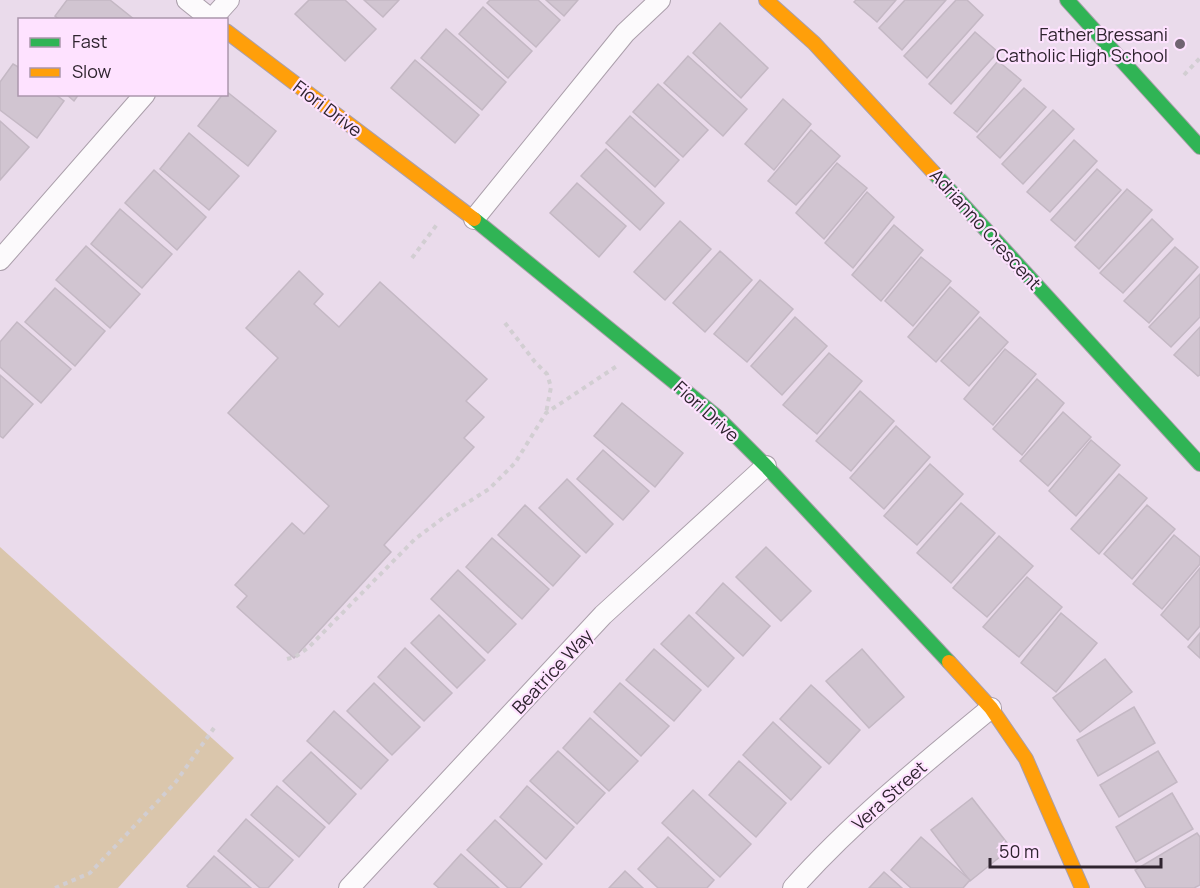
<svg xmlns="http://www.w3.org/2000/svg" width="1200" height="888" viewBox="0 0 1200 888" font-family="Manrope,sans-serif">
  <rect width="100%" height="100%" fill="#eadbeb"/>
  <path fill="#dac6ac" d="M0,547L234,758L118,888H0Z"/>
  <g fill="#d1c5d1" stroke="#c4b8c4" stroke-width="1.5">
    <path d="M67,0H110L135,20H60L55,16Z"/>
    <path d="M309,0H345L376,29L345,61L295,14Z"/>
    <path d="M364,0H399L383,17Z"/>
    <path d="M490,0H538L560,20L536,47L487,3Z"/>
    <path d="M546,0H578L564,16Z"/>
    <path d="M856,0H896L877,22L854,2Z"/>
    <path d="M905,0H946L902,50L879,28Z"/>
    <path d="M956,0H967L983,15L927,78L904,56Z"/>
    <path d="M483,7L532,51L508,78L459,34Z"/>
    <path d="M720,23L768,68L741,98L693,53Z"/>
    <path d="M446,29L506,82L482,110L421,58Z"/>
    <path d="M975,32L998,52L951,104L929,84Z"/>
    <path d="M688,56L747,109L723,136L664,83Z"/>
    <path d="M415,60L479,115L455,143L391,88Z"/>
    <path d="M998,61L1021,80L977,132L954,113Z"/>
    <path d="M13,64L20,68V94H55L64,101L37,138L0,110V82Z"/>
    <path d="M658,84L708,130L683,157L633,112Z"/>
    <path d="M1024,88L1046,107L1000,158L977,137Z"/>
    <path d="M226,91L276,131L248,166L198,126L223,94H226Z"/>
    <path d="M66,94H79L74,101Z"/>
    <path d="M783,99L811,124L774,170L745,144Z"/>
    <path d="M1053,110L1074,129L1023,184L1002,164Z"/>
    <path d="M630,116L679,160L655,187L606,143Z"/>
    <path d="M0,121L29,147L0,180Z"/>
    <path d="M811,130L840,156L796,205L768,181Z"/>
    <path d="M189,133L239,176L209,210L160,169Z"/>
    <path d="M1074,140L1097,161L1050,212L1027,192Z"/>
    <path d="M606,149L664,203L640,230L581,176Z"/>
    <path d="M837,163L867,188L824,239L796,213Z"/>
    <path d="M1097,169L1121,190L1075,241L1051,220Z"/>
    <path d="M154,170L206,217L177,250L125,203Z"/>
    <path d="M577,183L626,226L599,257L550,213Z"/>
    <path d="M1127,189L1152,210L1099,269L1075,247Z"/>
    <path d="M867,192L894,217L853,268L825,243Z"/>
    <path d="M120,209L172,254L142,288L91,244Z"/>
    <path d="M1152,219L1173,239L1123,293L1100,273Z"/>
    <path d="M680,221L711,249L665,300L634,272Z"/>
    <path d="M894,225L923,250L881,301L852,275Z"/>
    <path d="M86,246L140,294L110,328L56,280Z"/>
    <path d="M1175,247L1198,267L1149,323L1124,301Z"/>
    <path d="M720,251L752,280L705,332L673,303Z"/>
    <path d="M921,257L951,281L913,326L885,301Z"/>
    <path d="M299,271L323,294L314,304L339,327L380,282L487,379L466,401L484,417L464,438L474,447L384,545L391,552L294,658L237,607L247,596L235,585L292,523L304,534L329,506L228,413L278,358L246,328Z"/>
    <path d="M1200,274V317L1171,347L1149,327Z"/>
    <path d="M760,280L793,309L747,362L714,334Z"/>
    <path d="M950,287L979,312L936,362L908,337Z"/>
    <path d="M55,288L105,331L75,366L25,322Z"/>
    <path d="M795,317L827,346L782,395L751,366Z"/>
    <path d="M980,317L1008,342L969,386L941,361Z"/>
    <path d="M17,322L71,369L41,403L0,367V342Z"/>
    <path d="M1200,327V375L1198,376L1174,355Z"/>
    <path d="M1005,349L1036,374L993,425L964,399Z"/>
    <path d="M829,353L862,381L817,434L783,405Z"/>
    <path d="M0,375L33,404L3,438L0,436Z"/>
    <path d="M1037,379L1064,403L1022,455L993,429Z"/>
    <path d="M860,391L894,421L851,471L816,441Z"/>
    <path d="M622,403L683,453L655,487L594,436Z"/>
    <path d="M1063,412L1091,437L1048,486L1020,461Z"/>
    <path d="M896,426L930,457L884,509L850,478Z"/>
    <path d="M1091,440L1120,465L1076,516L1049,491Z"/>
    <path d="M603,450L649,491L623,520L577,479Z"/>
    <path d="M930,464L963,494L917,545L884,516Z"/>
    <path d="M1119,474L1147,498L1099,554L1071,529Z"/>
    <path d="M567,479L613,524L586,553L539,508Z"/>
    <path d="M961,503L995,533L951,583L917,553Z"/>
    <path d="M525,505L580,556L553,586L498,535Z"/>
    <path d="M1147,505L1175,529L1132,579L1104,554Z"/>
    <path d="M1174,535L1200,557V564L1162,609L1133,584Z"/>
    <path d="M999,536L1033,566L987,617L953,588Z"/>
    <path d="M492,538L549,589L522,619L466,567Z"/>
    <path d="M766,547L811,591L781,621L736,577Z"/>
    <path d="M1200,568V626L1188,640L1161,615Z"/>
    <path d="M458,570L516,624L488,653L431,599Z"/>
    <path d="M1027,577L1062,607L1019,657L983,627Z"/>
    <path d="M723,583L770,626L743,656L696,613Z"/>
    <path d="M1061,613L1097,643L1056,692L1021,663Z"/>
    <path d="M439,615L485,660L457,688L411,643Z"/>
    <path d="M689,615L734,658L708,687L661,644Z"/>
    <path d="M1200,633V658L1188,647Z"/>
    <path d="M405,648L452,693L424,721L378,677Z"/>
    <path d="M654,649L701,690L674,721L626,680Z"/>
    <path d="M862,649L904,697L869,728L826,681Z"/>
    <path d="M1105,659L1132,692L1080,732L1053,698Z"/>
    <path d="M374,683L420,727L392,755L347,711Z"/>
    <path d="M620,683L669,726L641,756L594,712Z"/>
    <path d="M811,685L860,730L829,764L780,719Z"/>
    <path d="M1134,707L1155,743L1098,776L1077,740Z"/>
    <path d="M334,711L388,760L361,789L307,741Z"/>
    <path d="M590,718L638,761L609,791L563,748Z"/>
    <path d="M773,722L821,767L791,800L743,755Z"/>
    <path d="M558,751L605,793L577,824L530,781Z"/>
    <path d="M1158,751L1177,782L1119,817L1100,785Z"/>
    <path d="M311,752L356,794L329,824L283,781Z"/>
    <path d="M739,761L786,803L756,837L709,795Z"/>
    <path d="M277,786L325,827L299,857L251,815Z"/>
    <path d="M527,786L574,827L546,859L500,817Z"/>
    <path d="M693,790L751,844L720,877L662,823Z"/>
    <path d="M1172,793L1193,829L1136,862L1116,827Z"/>
    <path d="M972,798L1011,848L970,881L931,830Z"/>
    <path d="M246,819L293,860L268,888H260L218,851Z"/>
    <path d="M495,820L542,864L520,888H508L467,850Z"/>
    <path d="M1197,833L1200,837V885L1194,888H1146L1135,870Z"/>
    <path d="M668,837L714,880L707,888H658L638,869Z"/>
    <path d="M921,837L970,880L963,888H911L891,870Z"/>
    <path d="M461,854L499,888H439L434,884Z"/>
    <path d="M214,856L251,888H189L187,886Z"/>
    <path d="M625,871L643,888H609Z"/>
    <path d="M884,872L902,888H869Z"/>
  </g>
  <g fill="none" stroke-linecap="round" stroke-linejoin="round">
    <defs>
      <g id="street">
        <path d="M187,0L212,20"/>
        <path d="M211,20L229,0"/>
        <path d="M474,219L625,33L660,0"/>
        <path d="M0,260L145,94"/>
        <path d="M349,888L603,615L766,466"/>
        <path d="M793,888C853,821 922,765 991,708"/>
      </g>
      <g id="fast">
        <path d="M1067,0L1200,147"/>
        <path d="M934,173L1200,464"/>
        <path d="M474,219L716,416L766,466L949,662"/>
      </g>
      <g id="slow">
        <path d="M766,0L814,43L934,173"/>
        <path d="M226,31L474,219"/>
        <path d="M949,662L991,708L1026,759L1082,888"/>
      </g>
    </defs>
    <use href="#street" stroke="#ab9fab" stroke-width="22"/>
    <use href="#fast" stroke="#ab9fab" stroke-width="16"/>
    <use href="#slow" stroke="#ab9fab" stroke-width="16"/>
    <g stroke="#d2ced2" stroke-width="4" stroke-dasharray="4.5 4.5" stroke-linecap="butt">
      <path d="M1184,75L1200,58"/>
      <path d="M412,258L438,223"/>
      <path d="M505,323L535,362L547,374L551,387L546,413"/>
      <path d="M287,659L295,657L308,648L415,539L443,518L489,489L515,463L546,413L617,366"/>
      <path d="M55,888L90,873L175,783L214,728"/>
    </g>
    <use href="#street" stroke="#fcfafc" stroke-width="20"/>
    <use href="#fast" stroke="#30b455" stroke-width="14"/>
    <use href="#slow" stroke="#ff9f0a" stroke-width="14"/>
  </g>
  <circle fill="#706471" stroke="#fee2ff" stroke-width="2" cx="1180" cy="44" r="6"/>
  <g text-anchor="middle" dominant-baseline="central" stroke-width="4.5" stroke-linejoin="round" paint-order="stroke">
    <g font-size="18" fill="#2f242f" stroke="#fee2ff" text-anchor="end">
      <text x="1168" y="34">Father Bressani<tspan x="1168" dy="21">Catholic High School</tspan></text>
    </g>
    <g font-size="18" fill="#2f242f" stroke="#fee2ff">
      <text transform="translate(328 108) rotate(37)">Fiori Drive</text>
      <text transform="translate(986 229) rotate(48)">Adrianno Crescent</text>
      <text transform="translate(707 411) rotate(42)">Fiori Drive</text>
      <text transform="translate(552 671) rotate(-47)">Beatrice Way</text>
      <text transform="translate(889 795) rotate(-42)">Vera Street</text>
    </g>
  </g>
  <rect x="18" y="18" width="210" height="78" fill="#fee2ff" stroke="#ab96ac" stroke-width="1.5"/>
  <rect x="30" y="38" width="30" height="9" fill="#30b455" stroke="#ab96ac" stroke-width="1.5"/>
  <text x="72" y="48" font-size="18" fill="#2f242f">Fast</text>
  <rect x="30" y="68" width="30" height="9" fill="#ff9f0a" stroke="#ab96ac" stroke-width="1.5"/>
  <text x="72" y="78" font-size="18" fill="#2f242f">Slow</text>
  <path d="M990 858v9h171v-9" fill="none" stroke="#2f242f" stroke-width="3"/>
  <text x="999" y="858" font-size="18" fill="#2f242f" stroke="#fee2ff" stroke-width="4.5" paint-order="stroke">50 m</text>
</svg>
